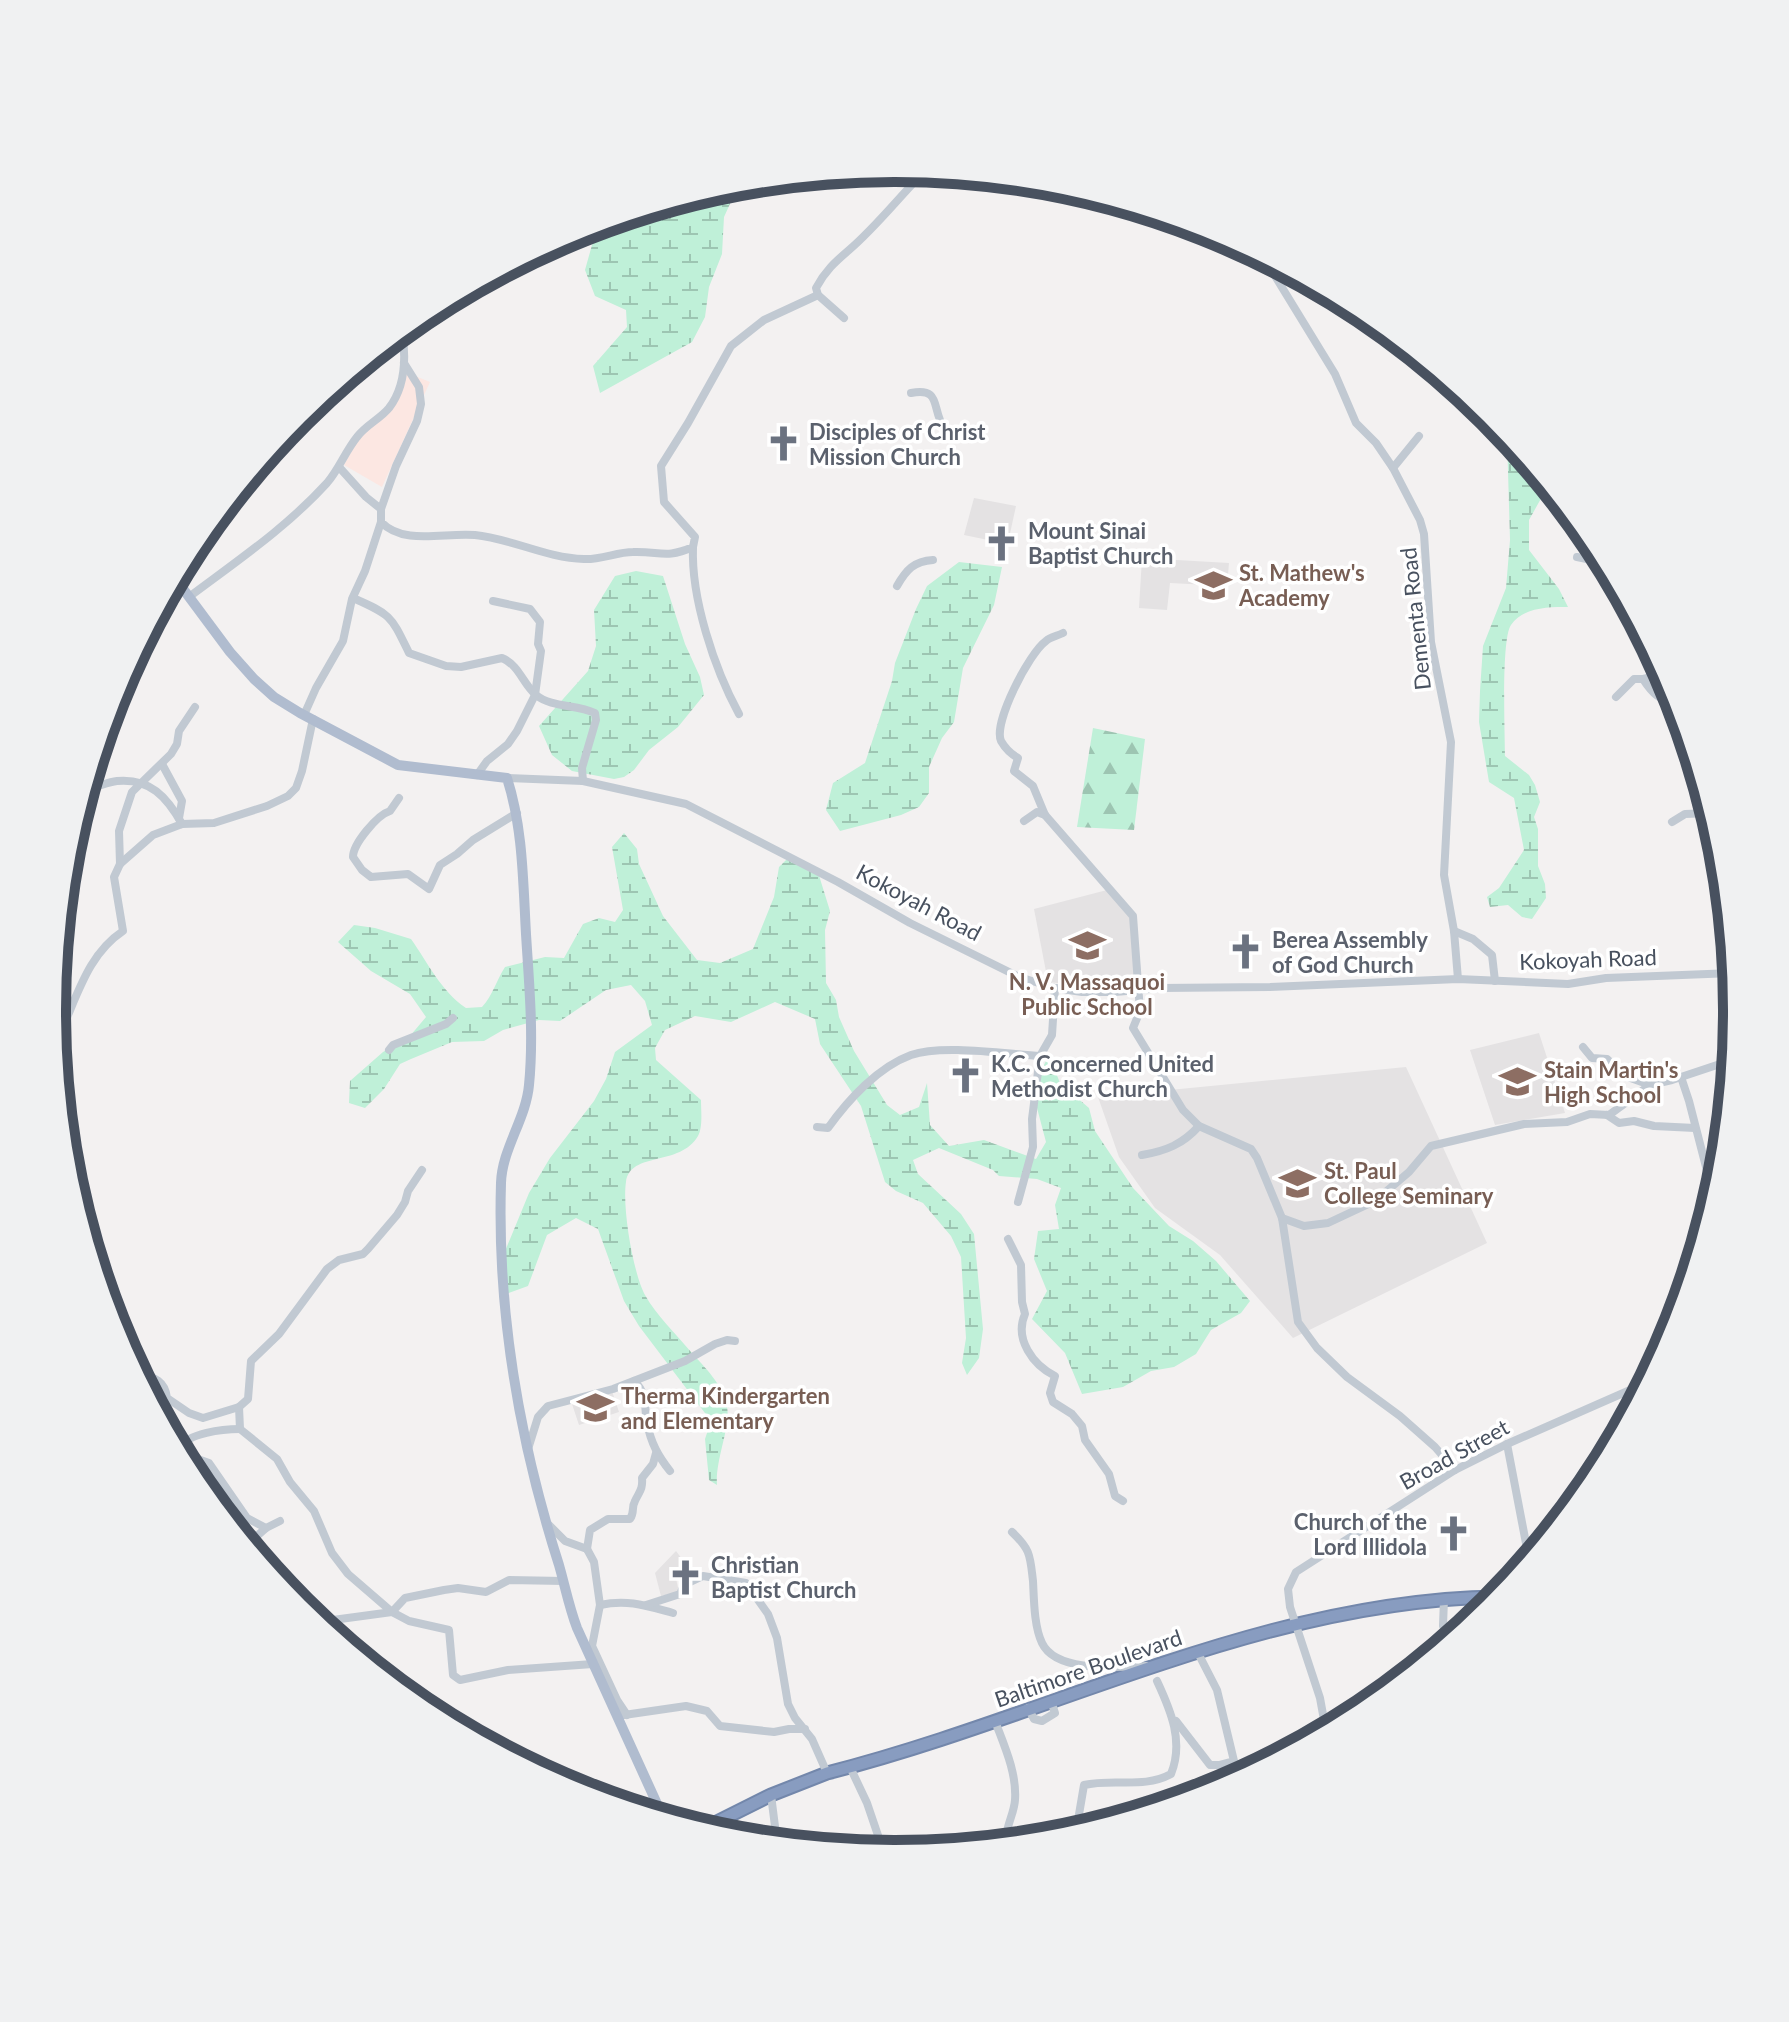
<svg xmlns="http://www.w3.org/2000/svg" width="1789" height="2022" viewBox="0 0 1789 2022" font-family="Lato,sans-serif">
  <defs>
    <pattern id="forest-firs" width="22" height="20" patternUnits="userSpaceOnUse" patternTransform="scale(2)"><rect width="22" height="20" fill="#bff0d8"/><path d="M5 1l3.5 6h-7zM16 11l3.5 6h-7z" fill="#9dc5b2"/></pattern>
    <pattern id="wetland-marsh" width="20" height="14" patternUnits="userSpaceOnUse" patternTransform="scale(2)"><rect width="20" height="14" fill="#bff0d8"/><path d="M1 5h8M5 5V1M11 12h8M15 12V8" fill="none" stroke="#9dc5b2"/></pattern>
  </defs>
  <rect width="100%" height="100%" fill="#f3f1f1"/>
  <g fill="#e4e2e3">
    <path d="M974,498L1016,506L1009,538L997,537L993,541L964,535Z"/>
    <path d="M1142,558L1229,563L1227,586L1170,583L1167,610L1139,608Z"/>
    <path d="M1107,890L1131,915L1137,975L1097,987L1048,982L1034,909Z"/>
    <path d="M1539,1033L1565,1113L1495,1125L1470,1050Z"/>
    <path d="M1406,1067L1487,1243L1293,1338L1220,1255L1155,1208L1119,1157L1098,1097Z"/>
    <path d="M612,1391L619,1412L579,1425L572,1404Z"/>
    <path d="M676,1551L685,1563L675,1574L679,1592L661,1596L655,1573Z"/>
  </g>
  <path fill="#fce7e2" d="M405,372L430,382L382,487L344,465L367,424L392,406Z"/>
  <path fill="url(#forest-firs)" d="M1093,728L1145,739L1134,830L1077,827Z"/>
  <g fill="url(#wetland-marsh)">
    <path d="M739,184L724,217L722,254L709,287L705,317L692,342L600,393L593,366L627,327L626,310L595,296L585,270L592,245L603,223Z"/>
    <path d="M1507,436L1548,486L1529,520V550L1559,589L1568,607C1549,607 1523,607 1511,625C1501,639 1505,734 1505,756L1529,775L1535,785L1540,802L1534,817L1538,829V866L1545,884L1546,898L1532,919L1522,917L1508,905L1490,907L1487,897L1499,888L1524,850L1514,798L1489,782L1479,722L1480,691L1483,646L1506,588L1510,540Z"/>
    <path d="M959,562L1002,567L994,605L963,668L954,722L942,738L929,767V793L919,807L901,815L840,831L826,810L833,783L865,763L892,681L895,663L916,609L927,586Z"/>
    <path d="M636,571L663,576L685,644L700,677L704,695L678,727L649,750L634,770L624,777L614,779L572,771L552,755L539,726L588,671L596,646L594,610L615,576Z"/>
    <path d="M624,833L637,849L639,864L663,916L697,960L720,963L753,949L774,897L779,867L791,855L817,869L830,911L825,930L826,983L836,1000L839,1017L854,1051L887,1105L900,1115L919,1107L927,1083L930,1125L949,1146L984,1140L1036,1159L1046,1142L1032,1089L1049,1055L1060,1083L1089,1108L1095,1131L1133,1188L1169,1226L1193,1241L1216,1261L1250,1301L1241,1313L1211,1330L1196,1354L1174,1367L1151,1371L1123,1387L1082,1394L1065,1353L1032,1319L1047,1291L1034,1259L1038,1231L1059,1229L1055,1205L1061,1188L1037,1179L999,1176L993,1170L939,1148L913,1160L918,1174L961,1214L974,1234L983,1329L979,1358L967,1375L962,1363L966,1338L961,1257L951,1236L923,1203L896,1191L885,1182L861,1106L820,1044L815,1019L775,1002L731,1022L695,1016L665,1030L655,1048L656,1060L701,1100C701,1110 703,1127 698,1136C680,1167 630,1151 626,1182C622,1207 633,1273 645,1295C656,1315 676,1334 691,1352C705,1368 723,1384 727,1407C731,1426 715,1460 717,1485L709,1480L705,1439L711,1421L639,1326L624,1301L598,1229L576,1218L547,1235L528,1286L506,1294L503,1256L529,1193L550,1158L594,1101L606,1079L615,1052L652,1025L645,1001L631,985L606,990L560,1021L539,1020L503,1030L484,1041L452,1042L411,1059L400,1064L384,1089L365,1108L349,1103L350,1081L383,1052L410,1036L426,1017L410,994L371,971L338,942L354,925L375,928L411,939C428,963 441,991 466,1008L482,1007C493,995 496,981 505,967L545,957L564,958L583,924L599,918L615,922L623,910L612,847Z"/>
  </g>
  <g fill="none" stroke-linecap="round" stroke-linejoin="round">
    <defs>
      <path id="highway" d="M703,1829L771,1795L827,1773C1051,1716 1263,1600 1498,1597"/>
    </defs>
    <use href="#highway" stroke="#7387ab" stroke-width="15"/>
    <g stroke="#c1c9d2" stroke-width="8">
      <path d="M1256,254L1275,276L1335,374L1356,423L1376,443L1393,468L1420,520L1424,534L1431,642L1451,742L1444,875L1454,931L1458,979"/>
      <path d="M844,318L818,295L816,288C825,271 835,262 849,250C876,227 899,197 925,171"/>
      <path d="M911,393C938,388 933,403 940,420"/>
      <path d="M339,467L366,497L381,509V522C404,546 445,532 475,535C513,539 546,558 584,559C600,560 617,552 633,552C660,551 666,559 693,547L695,537L664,502L661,466L688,423L731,346L764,320L818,295"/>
      <path d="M1393,468L1419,436"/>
      <path d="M381,509L396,466L417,421L421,404L419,387L404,363"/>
      <path d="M693,547C691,598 714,668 739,714"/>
      <path d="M1577,557L1606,563"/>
      <path d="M897,586C906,570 914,561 933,560"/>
      <path d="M189,597C237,561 286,528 327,483C339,469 345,452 357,437C366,425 380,419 389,408C406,386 406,356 402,331"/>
      <path d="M353,598C392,615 391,616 409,653L446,666L461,667L502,658C519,665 523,684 536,695C552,708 576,704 595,713L596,720L582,768L583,781"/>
      <path d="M1063,633C1057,636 1050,637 1046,641C1029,653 993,723 1001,741C1005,748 1011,754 1018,758L1014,771L1033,786L1045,815L1133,916L1140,1011L1133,1028L1183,1110L1199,1126L1251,1149L1257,1158L1282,1218L1298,1322L1317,1348L1347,1377L1400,1416L1435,1447L1455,1470"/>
      <path d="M1643,679L1665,674"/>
      <path d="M1616,697L1634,679H1643C1652,693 1660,701 1677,703"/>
      <path d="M304,715L316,688L343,641L352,599L365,571L381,522"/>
      <path d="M162,764L182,801L179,818"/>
      <path d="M477,775L487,761L508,744L517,731L535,695L541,651L538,644L540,622L530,609L493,601"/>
      <path d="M507,778L583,781L686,804L838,882L910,923L1019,977L1055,988L1082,992H1115L1160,988L1270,987L1458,979L1568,984L1606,978L1733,973"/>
      <path d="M86,789C96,788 107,782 117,781C150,778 167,797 182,824"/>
      <path d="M399,798L390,811C377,815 353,844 353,857L362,870L371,877L408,874L429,889L440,865L457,854L473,840L517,813"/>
      <path d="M1024,821L1037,812L1045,815"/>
      <path d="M1672,822L1685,814L1711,813"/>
      <path d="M120,864L119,831L132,792L171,754L177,744L179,731L195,707"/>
      <path d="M1454,931L1473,939L1492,955L1495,981"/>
      <path d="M55,1043C76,1004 84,957 123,931L114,877L120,864L153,835L182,824L214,823L267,806L288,796L296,788L302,771L313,719"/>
      <path d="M1583,1047L1592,1058L1607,1059L1625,1076L1650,1085"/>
      <path d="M389,1050L393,1045L446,1024L453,1018"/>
      <path d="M1681,1077L1689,1101L1714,1198"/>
      <path d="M1607,1115L1619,1123L1634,1121L1654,1126L1695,1128"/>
      <path d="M817,1127L828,1128C848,1100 878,1067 911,1055C942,1044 1006,1054 1040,1056"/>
      <path d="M1142,1155C1166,1151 1183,1144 1199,1126"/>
      <path d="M422,1170L408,1191L405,1202L397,1215L368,1249L363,1254L339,1260L327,1269L279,1334L251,1361L248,1399L239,1407L240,1429L277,1459L290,1482L314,1511L332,1553L348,1574L392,1612L409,1621L449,1630L453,1675L460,1680L508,1670L593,1664"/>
      <path d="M1018,1202L1033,1147L1032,1119L1040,1056L1052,1035L1055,988"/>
      <path d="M1282,1218L1304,1226L1328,1223L1375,1201L1409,1172L1431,1146L1524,1124L1567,1122L1590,1114L1609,1115L1650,1085L1672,1080L1732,1060"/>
      <path d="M1008,1239L1021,1265L1022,1302L1025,1314C1014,1339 1033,1365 1055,1376L1050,1393L1053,1402L1072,1414L1082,1426L1085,1440L1109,1474L1115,1496L1123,1501"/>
      <path d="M138,1374C155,1377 165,1381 167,1398L189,1413L203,1418L239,1407"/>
      <path d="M634,1381C648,1394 644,1407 647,1423C651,1443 658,1456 670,1471"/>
      <path d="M240,1429C223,1429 188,1433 179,1448L195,1458L209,1463L247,1518L266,1528"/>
      <path d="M1507,1444L1529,1559"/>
      <path d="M528,1449L538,1417L548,1406L613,1389L685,1361L715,1344L727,1340L735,1341"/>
      <path d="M546,1522L565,1541L587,1549L594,1562L600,1605L592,1646L617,1700L627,1715"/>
      <path d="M1012,1532C1031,1550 1030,1556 1033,1581C1034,1600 1034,1626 1042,1643C1056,1673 1118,1667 1146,1666"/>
      <path d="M248,1544L266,1528L280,1521"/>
      <path d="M587,1549L590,1530L608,1519H630C635,1512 631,1508 635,1501C639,1492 643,1490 642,1478L653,1464L656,1453"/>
      <path d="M1444,1599L1443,1626L1460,1632"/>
      <path d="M600,1605C628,1599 647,1606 673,1613"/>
      <path d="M646,1605L680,1594L684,1585L703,1576L746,1583L768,1614L777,1638L788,1704L795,1718L812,1739L827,1773"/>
      <path d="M318,1622L392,1612L405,1598L444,1590L458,1588L486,1592L509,1580L563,1581"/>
      <path d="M1028,1708L1034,1719L1042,1721L1055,1713L1051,1701"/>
      <path d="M624,1715L686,1706L707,1711L720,1726L774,1732L789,1729H805"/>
      <path d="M995,1721C1004,1745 1017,1773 1015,1800C1014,1815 1005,1827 1006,1842"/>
      <path d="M1176,1721L1210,1765H1219L1234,1761L1217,1690L1198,1653"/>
      <path d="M1326,1731L1320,1698L1290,1607L1288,1589L1296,1572L1455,1470L1507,1444L1646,1383"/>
      <path d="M850,1767L867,1803L884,1853"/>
      <path d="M771,1795L777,1842"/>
      <path d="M1076,1832L1084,1785C1113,1778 1144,1789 1171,1774C1184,1742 1171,1711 1157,1681"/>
    </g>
    <path stroke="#b0bccf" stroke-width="10" d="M175,578L230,652L254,679L274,697L300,713L398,765L507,778C523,828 523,881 526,934C529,983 534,1035 529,1085C526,1119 502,1149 501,1183C497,1312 520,1443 559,1565C565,1586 569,1607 577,1628L663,1817"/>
    <use href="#highway" stroke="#889cc0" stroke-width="11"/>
  </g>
  <defs>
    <symbol id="church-bare" viewBox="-9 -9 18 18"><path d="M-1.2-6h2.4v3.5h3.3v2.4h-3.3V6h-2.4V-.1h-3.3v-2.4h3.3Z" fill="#6b7280" stroke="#fff" stroke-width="2.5" paint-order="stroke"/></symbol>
    <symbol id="school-bare" viewBox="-9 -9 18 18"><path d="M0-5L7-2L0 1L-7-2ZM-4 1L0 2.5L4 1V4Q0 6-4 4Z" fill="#8d6e63" stroke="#fff" stroke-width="2.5" paint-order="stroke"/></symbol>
    <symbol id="university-bare" viewBox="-9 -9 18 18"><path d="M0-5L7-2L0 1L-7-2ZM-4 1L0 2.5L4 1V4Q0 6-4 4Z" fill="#8d6e63" stroke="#fff" stroke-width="2.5" paint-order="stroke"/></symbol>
  </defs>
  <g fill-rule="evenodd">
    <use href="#church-bare" x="758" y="418" width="51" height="51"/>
    <use href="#church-bare" x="976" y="518" width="51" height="51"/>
    <use href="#school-bare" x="1188" y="560" width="51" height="51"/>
    <use href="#school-bare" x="1062" y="920" width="51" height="51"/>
    <use href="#church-bare" x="1220" y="926" width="51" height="51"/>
    <use href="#church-bare" x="940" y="1050" width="51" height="51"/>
    <use href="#school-bare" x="1492" y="1056" width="51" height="51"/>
    <use href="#university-bare" x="1272" y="1158" width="51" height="51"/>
    <use href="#school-bare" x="570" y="1382" width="51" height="51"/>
    <use href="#church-bare" x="1428" y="1508" width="51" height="51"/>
    <use href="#church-bare" x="660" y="1552" width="51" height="51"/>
  </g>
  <g text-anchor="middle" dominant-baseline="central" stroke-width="7" stroke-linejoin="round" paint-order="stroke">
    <g font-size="22" font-weight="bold" fill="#5b616d" stroke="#fff" text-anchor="start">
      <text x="809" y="431">Disciples of Christ<tspan x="809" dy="25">Mission Church</tspan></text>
      <text x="1028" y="530">Mount Sinai<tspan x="1028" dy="25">Baptist Church</tspan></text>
      <text x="1272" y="939">Berea Assembly<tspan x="1272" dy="25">of God Church</tspan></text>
      <text x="991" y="1063">K.C. Concerned United<tspan x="991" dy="25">Methodist Church</tspan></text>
      <text x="1427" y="1521" text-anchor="end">Church of the<tspan x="1427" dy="25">Lord Illidola</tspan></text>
      <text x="711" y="1564">Christian<tspan x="711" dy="25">Baptist Church</tspan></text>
    </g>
    <g font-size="22" font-weight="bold" fill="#785e54" stroke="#fff" text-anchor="start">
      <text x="1239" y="572">St. Mathew's<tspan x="1239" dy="25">Academy</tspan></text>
      <text x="1087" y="981" text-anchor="middle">N. V. Massaquoi<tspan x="1087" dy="25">Public School</tspan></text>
      <text x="1544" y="1069">Stain Martin's<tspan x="1544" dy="25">High School</tspan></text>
      <text x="1324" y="1170">St. Paul<tspan x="1324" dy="25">College Seminary</tspan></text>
      <text x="621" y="1395">Therma Kindergarten<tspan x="621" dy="25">and Elementary</tspan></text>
    </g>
    <g font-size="22" fill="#48515f" stroke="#fff">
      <text transform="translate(1415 619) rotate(-96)">Dementa Road</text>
      <text transform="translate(919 902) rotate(28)">Kokoyah Road</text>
      <text transform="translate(1588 959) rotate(-2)">Kokoyah Road</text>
      <text transform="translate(1454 1454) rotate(-29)">Broad Street</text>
      <text transform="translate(1088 1668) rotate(-19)">Baltimore Boulevard</text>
    </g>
  </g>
  <path d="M0 0H1789V2022H0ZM894 182H895A828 828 0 0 1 1723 1010V1012A828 828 0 0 1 895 1840H894A828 828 0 0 1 66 1012V1010A828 828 0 0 1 894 182Z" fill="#f0f1f2" fill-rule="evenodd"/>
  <path fill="none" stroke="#48515f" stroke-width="10" d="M894 182H895A828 828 0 0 1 1723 1010V1012A828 828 0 0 1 895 1840H894A828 828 0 0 1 66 1012V1010A828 828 0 0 1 894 182Z"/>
</svg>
